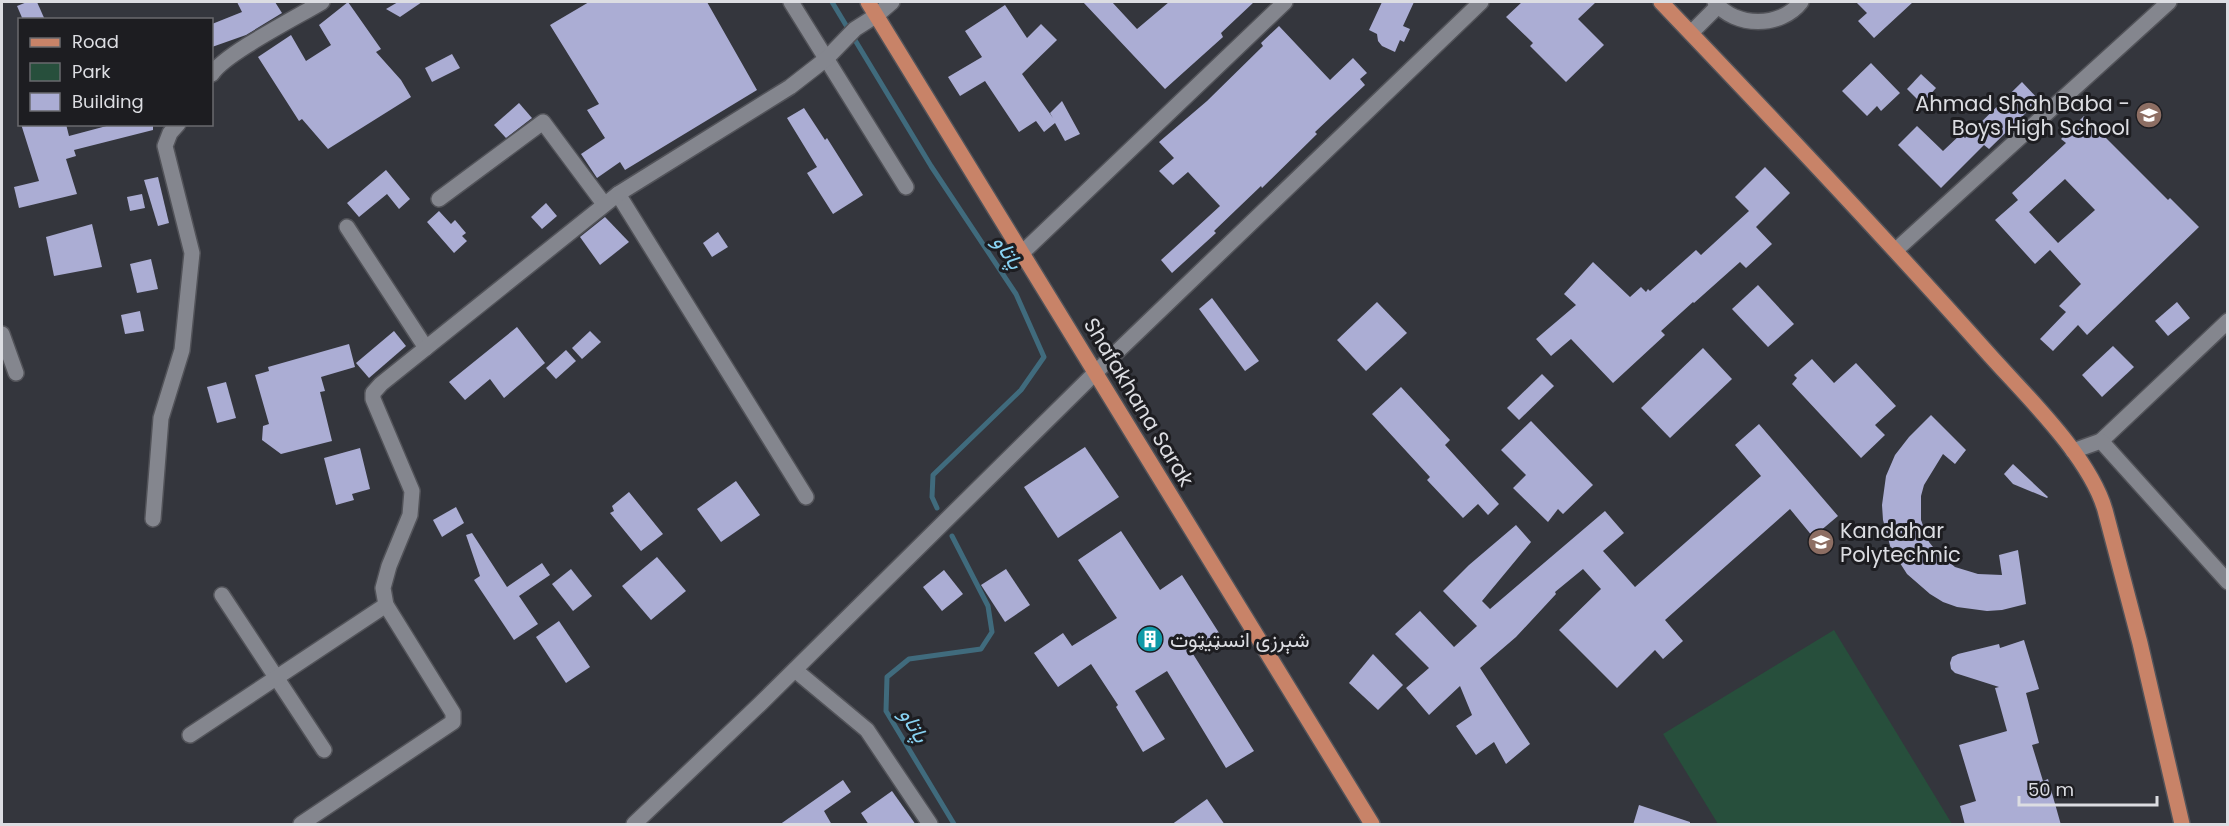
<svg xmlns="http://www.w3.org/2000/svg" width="2229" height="826" viewBox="0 0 2229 826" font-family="Poppins,Vazirmatn,sans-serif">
  <rect width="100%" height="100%" fill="#34363d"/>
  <path fill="#274f3c" d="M1834,630L1952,824H1718L1663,734Z"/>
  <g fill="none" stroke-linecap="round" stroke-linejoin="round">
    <g stroke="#406b7d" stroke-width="5">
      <path d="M832,2L931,166L1016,294L1044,357L1021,390L933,475L932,497L937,508"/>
      <path d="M952,536L988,606L992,632L981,649L909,659L887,677L886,711L954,824"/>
    </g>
  </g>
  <g fill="#abadd4" fill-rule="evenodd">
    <path d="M27,2H37L45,20H23L17,6Z"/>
    <path d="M237,2H275L282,13L246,35L212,47V24L242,12Z"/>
    <path d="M348,2L381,49L376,52L401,80L411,97L328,149L302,119L299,121L258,57L291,35L306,61L331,45L319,25Z"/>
    <path d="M398,2H422L400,17L386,9Z"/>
    <path d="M589,2H707L757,90L625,170L620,162L597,178L581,154L605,138L587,110L599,104L550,25Z"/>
    <path d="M1083,2H1112L1137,29L1169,2H1254L1221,33L1223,37L1165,89Z"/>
    <path d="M1382,2H1414L1403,26L1410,29L1404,42L1400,40L1395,52L1382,46L1378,41L1377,34L1369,30Z"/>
    <path d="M1522,2H1596L1578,19L1604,45L1566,82L1530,46L1533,43L1506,17Z"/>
    <path d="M1856,2H1913L1874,38L1858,21L1867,13Z"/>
    <path d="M1005,5L1027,38L1041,24L1057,40L1022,74L1053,118L1050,113L1062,101L1080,134L1065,141L1055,123L1044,132L1036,121L1019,132L985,81L960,96L948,77L982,57L965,31Z"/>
    <path d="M1279,26L1330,80L1353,58L1367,73L1360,79L1365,85L1315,132L1317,134L1262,188L1261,186L1214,231L1216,233L1172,273L1161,260L1220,206L1188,172L1173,185L1159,171L1174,158L1159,142L1207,101L1263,46L1261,43Z"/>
    <path d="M452,54L460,68L432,82L425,68Z"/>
    <path d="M1871,63L1900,93L1881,111L1877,106L1867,116L1842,91Z"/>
    <path d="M1921,74L1936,88L1922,104L1907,89Z"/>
    <path d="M2022,82L2039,100L1989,149L1984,145L1941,188L1898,145L1917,126L1943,151L1961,134L1965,138Z"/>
    <path d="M519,103L532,118L506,138L494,125Z"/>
    <path d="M804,108L825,140L827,138L863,195L833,214L807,173L817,167L787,118Z"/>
    <path d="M2084,116L2168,200L2170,198L2199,227L2087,335L2078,325L2053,351L2040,339L2066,312L2059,306L2081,284L2050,250L2035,264L1995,220L2018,200L2012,193L2066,143L2061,139ZM2065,179L2095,210L2058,243L2029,212Z"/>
    <path d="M21,124H66L69,136L114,124H153V130L74,150L76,156L66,159L77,194L19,208L14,187L39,181Z"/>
    <path d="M1765,167L1790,193L1756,227L1772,244L1746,268L1740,262L1694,303L1693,302L1661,331L1665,335L1613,383L1571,339L1551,356L1536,339L1576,305L1564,294L1593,262L1630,297L1641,287L1646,292L1648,289L1650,291L1696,250L1701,255L1749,211L1735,197Z"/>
    <path d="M386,170L410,199L399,209L387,194L359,217L347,203Z"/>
    <path d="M158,177L169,223L158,226L144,180Z"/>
    <path d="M142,194L145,208L130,211L127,197Z"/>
    <path d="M546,203L557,216L542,229L531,217Z"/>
    <path d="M439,211L451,224L455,220L466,233L462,236L467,241L454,253L427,222Z"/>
    <path d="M605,217L629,242L600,265L580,237Z"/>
    <path d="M92,224L102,267L54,276L46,237Z"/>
    <path d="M718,232L728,247L712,257L703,243Z"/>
    <path d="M151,259L158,289L137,293L130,264Z"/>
    <path d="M1758,285L1794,324L1768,347L1732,309Z"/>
    <path d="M1212,298L1259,361L1245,371L1199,309Z"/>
    <path d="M1377,302L1407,333L1366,371L1337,340Z"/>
    <path d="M2177,302L2190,318L2168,336L2155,321Z"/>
    <path d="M140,311L144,331L125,334L121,315Z"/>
    <path d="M517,327L545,363L504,398L490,379L465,400L449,382Z"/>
    <path d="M394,331L406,346L369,378L356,363Z"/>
    <path d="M590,331L601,342L582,359L572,348Z"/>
    <path d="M349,344L355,367L321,377L325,391L320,392L332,441L281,454L262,440L263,426L269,424L255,375L269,371L268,367Z"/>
    <path d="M2113,346L2134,367L2102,397L2082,375Z"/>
    <path d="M1703,348L1732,379L1670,438L1641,408Z"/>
    <path d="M566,350L576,361L556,379L546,368Z"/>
    <path d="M1812,359L1834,383L1856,363L1896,406L1875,425L1885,435L1861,458L1792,384L1797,378L1794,375Z"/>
    <path d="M1542,374L1554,386L1519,420L1507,408Z"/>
    <path d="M226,382L236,418L217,423L207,387Z"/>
    <path d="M1401,387L1450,440L1445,445L1499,504L1488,515L1478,504L1463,518L1427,480L1430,477L1372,414Z"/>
    <path d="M1931,415L1966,450L1955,464L1943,454L1924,485L1921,496V520L1929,542L1937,552L1955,567L1978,574L2002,575L1999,555L2018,550L2026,604L2002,610L1987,611L1957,607L1943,602L1930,594L1907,574L1891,549L1883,520L1882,505L1886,476L1895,455L1909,437Z"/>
    <path d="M1531,421L1593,485L1563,514L1558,509L1548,522L1513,488L1526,475L1501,450Z"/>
    <path d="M1759,424L1838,516L1813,537L1790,509L1665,620L1683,641L1663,659L1655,650L1617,688L1559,630L1601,589L1583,569L1555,592L1556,594L1516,637L1480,668L1530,744L1506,764L1494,742L1476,755L1456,726L1472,715L1460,686L1429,715L1406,688L1429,668L1395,634L1420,611L1454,647L1477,626L1443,591L1469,565L1516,525L1531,542L1482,601L1490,609L1605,511L1624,533L1603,551L1635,587L1761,476L1735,445Z"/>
    <path d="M1085,447L1119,497L1058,538L1024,487Z"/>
    <path d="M360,448L370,489L352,494L354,500L336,505L324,458Z"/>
    <path d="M2013,464L2048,497L2047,498L2013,484L2004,474Z"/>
    <path d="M736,481L760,515L721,542L697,509Z"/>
    <path d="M629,492L663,534L641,551L610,513L614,511L612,506Z"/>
    <path d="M456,507L464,523L442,537L433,520Z"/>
    <path d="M1121,531L1160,590L1182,575L1221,636L1193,654L1254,751L1226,768L1167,671L1135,691L1165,739L1143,752L1116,707L1118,705L1091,664L1058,687L1034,653L1063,633L1072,646L1117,618L1078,560Z"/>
    <path d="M472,533L507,587L542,563L550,575L519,596L538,624L514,640L474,580L480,576L466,535Z"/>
    <path d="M657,557L686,591L651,620L622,586Z"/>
    <path d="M571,569L592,596L573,611L552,584Z"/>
    <path d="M1006,569L1030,605L1005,622L981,585Z"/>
    <path d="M944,570L963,594L942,611L923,587Z"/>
    <path d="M559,621L590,667L566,683L536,637Z"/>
    <path d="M2024,640L2039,689L2026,693L2039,743L2032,745L2043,781L2048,779L2061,825H1965L1960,806L1976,801L1959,745L2007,731L1995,688L1999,687L1955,673L1951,669L1950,663L1952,657L1958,654L1999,644L2000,648Z"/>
    <path d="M1373,654L1403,685L1378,710L1349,683Z"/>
    <path d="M843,780L851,792L824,811L832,825H779Z"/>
    <path d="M892,791L916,825H869L861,813Z"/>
    <path d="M1207,799L1225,825H1171Z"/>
    <path d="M1639,805L1690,822V825H1633Z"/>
  </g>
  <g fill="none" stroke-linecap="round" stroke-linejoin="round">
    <defs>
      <g id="minor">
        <path d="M791,2L906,187"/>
        <path d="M1715,2C1735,28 1781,28 1801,2"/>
        <path d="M1691,33L1718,6"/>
        <path d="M212,74C224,54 299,16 322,2"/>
        <path d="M618,194L806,497"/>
        <path d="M439,199L543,122L604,204"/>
        <path d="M347,227L426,348"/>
        <path d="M1896,250L2169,2"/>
        <path d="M1022,253L1285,2"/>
        <path d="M2,334L16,373"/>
        <path d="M2101,441L2228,321"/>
        <path d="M153,519L161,418L182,350L192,253L165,146L170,133L178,124"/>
        <path d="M222,595L324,750"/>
        <path d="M795,670L867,730L930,824"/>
        <path d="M190,735L386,605"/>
        <path d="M301,824L453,722V713L386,605L383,588L389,566L410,515L412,491L373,399V393L381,384L618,194L790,87L826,59L855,29L877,15L892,2"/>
        <path d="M634,824L760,704L1096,372L1481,2"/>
      </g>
      <path id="tertiary" d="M2073,451L2101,441L2228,582"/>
      <g id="primary">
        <path d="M868,2L1372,824"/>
        <path d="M1661,2C1771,117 1880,232 1986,351C2024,394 2089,455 2105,510L2140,643L2182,824"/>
      </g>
    </defs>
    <use href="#minor" stroke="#525359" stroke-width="18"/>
    <use href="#tertiary" stroke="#525359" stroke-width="18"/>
    <use href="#primary" stroke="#525359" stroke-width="18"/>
    <use href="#minor" stroke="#84868e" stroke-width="15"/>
    <use href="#tertiary" stroke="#84868e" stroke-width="15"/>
    <use href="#primary" stroke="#c88368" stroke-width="15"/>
  </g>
  <defs>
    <symbol id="school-disc" viewBox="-11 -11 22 22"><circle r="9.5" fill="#8d6e63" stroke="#1d1d21"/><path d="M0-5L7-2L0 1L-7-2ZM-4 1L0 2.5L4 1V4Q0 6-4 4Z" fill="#fff"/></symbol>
    <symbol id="university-disc" viewBox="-11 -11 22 22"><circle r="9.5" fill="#8d6e63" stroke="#1d1d21"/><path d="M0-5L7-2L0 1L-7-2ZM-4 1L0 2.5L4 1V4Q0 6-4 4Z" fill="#fff"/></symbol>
    <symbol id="building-disc" viewBox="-11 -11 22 22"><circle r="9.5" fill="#0f9aa8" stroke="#1d1d21"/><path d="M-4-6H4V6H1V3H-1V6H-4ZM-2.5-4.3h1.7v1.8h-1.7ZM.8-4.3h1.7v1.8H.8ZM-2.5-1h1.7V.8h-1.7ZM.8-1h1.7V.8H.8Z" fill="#fff"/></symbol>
  </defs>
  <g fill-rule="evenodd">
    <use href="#school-disc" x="2134" y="100" width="30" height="30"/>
    <use href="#university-disc" x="1806" y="527" width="30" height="30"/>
    <use href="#building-disc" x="1135" y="624" width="30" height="30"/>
  </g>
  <g text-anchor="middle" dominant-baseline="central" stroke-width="6" stroke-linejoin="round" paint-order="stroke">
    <g font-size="21" fill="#dcdde2" stroke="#1d1d21" text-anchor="start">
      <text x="2130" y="103" text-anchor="end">Ahmad Shah Baba -<tspan x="2130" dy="24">Boys High School</tspan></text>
      <text x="1840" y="530">Kandahar<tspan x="1840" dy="24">Polytechnic</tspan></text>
      <text x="1170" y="639">شېرزی انسټيټوت</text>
    </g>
    <g font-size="21" fill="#dcdde2" stroke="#1d1d21">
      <text transform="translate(1139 402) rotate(59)">Shafakhana Sarak</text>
    </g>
    <g font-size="22" font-style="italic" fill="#88d2f2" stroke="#1d1d21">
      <text transform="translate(1008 252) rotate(57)">پاتاو</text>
      <text transform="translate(914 725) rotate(60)">پاتاو</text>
    </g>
  </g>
  <rect width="2229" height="826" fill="none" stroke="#dcdde2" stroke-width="6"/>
  <rect x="18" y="18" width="195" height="108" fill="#1d1d21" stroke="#696a6e" stroke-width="1.5"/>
  <rect x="30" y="38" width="30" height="9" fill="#c88368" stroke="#696a6e" stroke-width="1.5"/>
  <text x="72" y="48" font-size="18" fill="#dcdde2">Road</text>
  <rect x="30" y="63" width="30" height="18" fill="#274f3c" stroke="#696a6e" stroke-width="1.5"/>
  <text x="72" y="78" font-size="18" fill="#dcdde2">Park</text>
  <rect x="30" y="93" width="30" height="18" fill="#abadd4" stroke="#696a6e" stroke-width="1.5"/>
  <text x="72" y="108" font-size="18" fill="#dcdde2">Building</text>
  <path d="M2019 796v9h138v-9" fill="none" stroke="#dcdde2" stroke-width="3"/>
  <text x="2028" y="796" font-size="18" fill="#dcdde2" stroke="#1d1d21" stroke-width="4.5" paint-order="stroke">50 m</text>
</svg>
